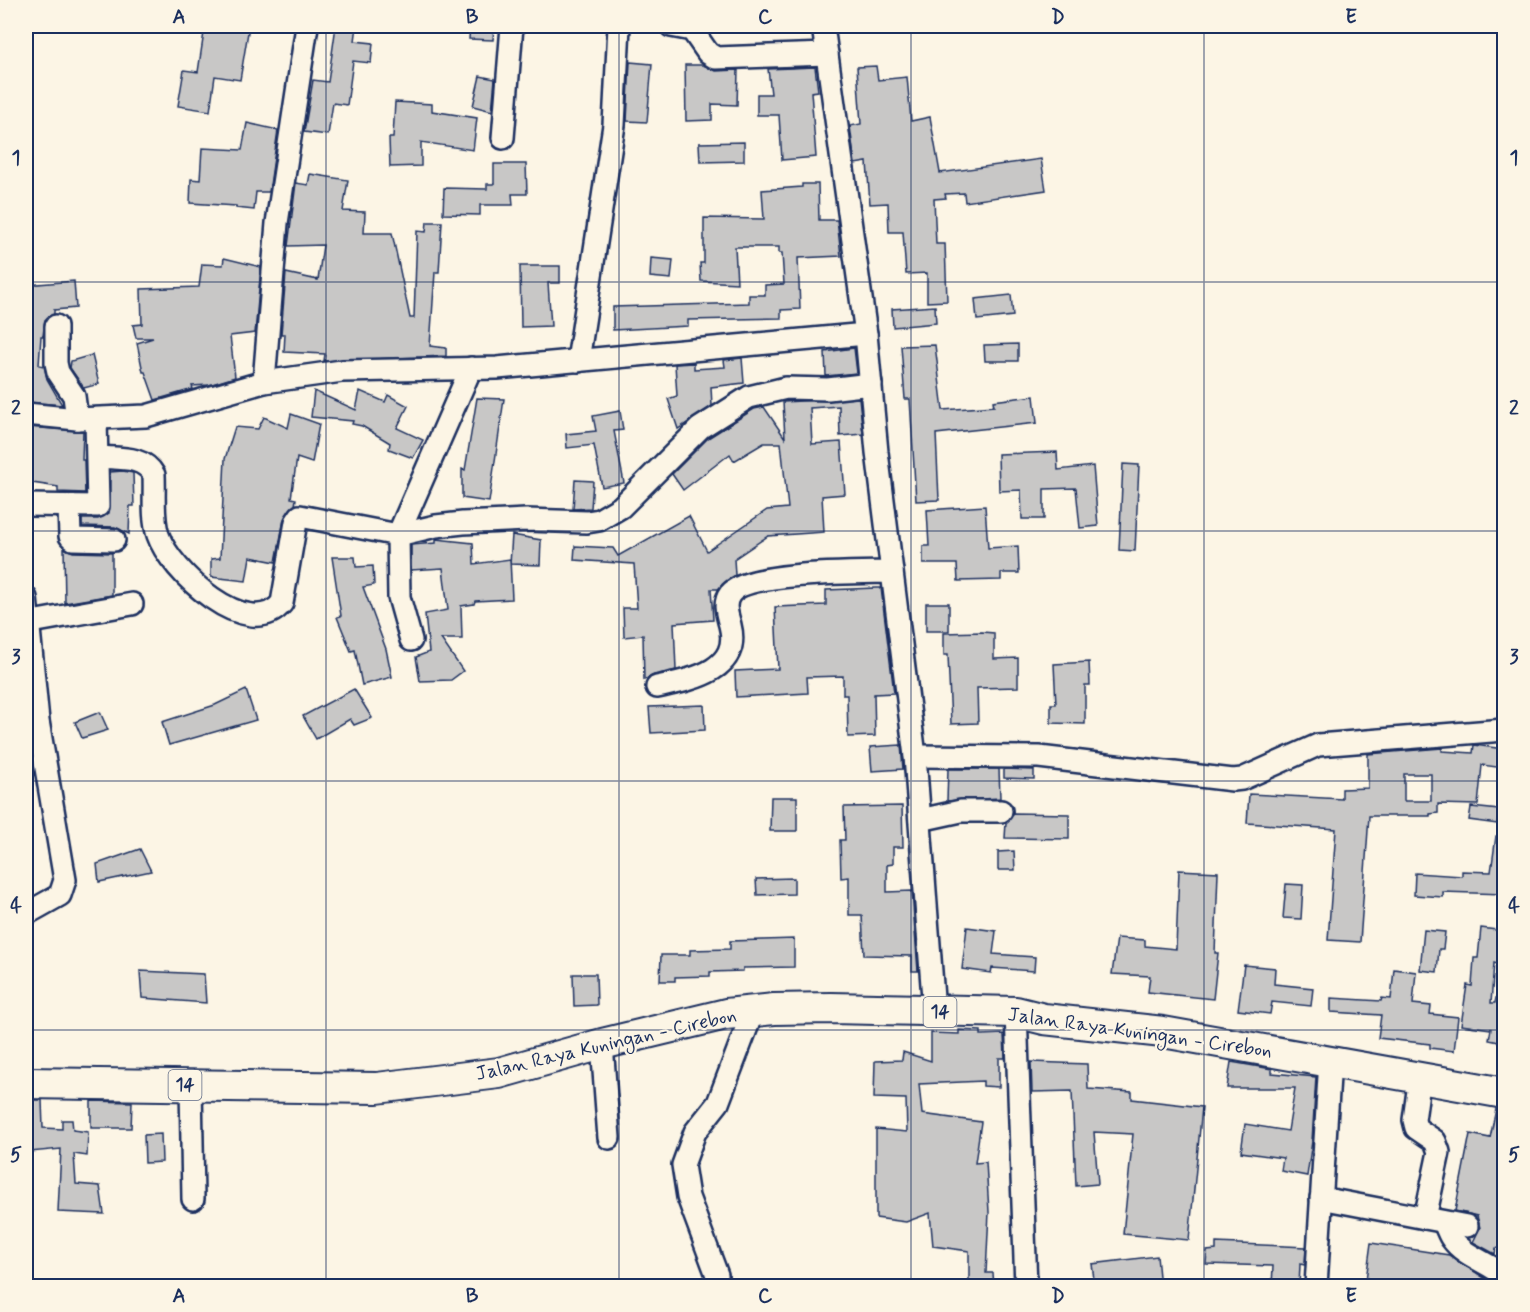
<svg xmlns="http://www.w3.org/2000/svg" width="1530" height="1312" viewBox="0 0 1530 1312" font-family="Mynerve,sans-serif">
  <rect width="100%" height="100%" fill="#fcf5e5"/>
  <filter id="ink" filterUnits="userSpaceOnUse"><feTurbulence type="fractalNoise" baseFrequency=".0167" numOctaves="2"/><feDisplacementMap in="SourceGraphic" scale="12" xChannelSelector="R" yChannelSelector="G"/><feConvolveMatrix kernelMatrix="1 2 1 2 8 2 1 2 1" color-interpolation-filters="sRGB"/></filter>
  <g filter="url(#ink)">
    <g fill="#c8c7c6" stroke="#1b2f5e" stroke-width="1.5" fill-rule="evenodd">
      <path d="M205,26H249L240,80L215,76L210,111L178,106L184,70L198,72Z"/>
      <path d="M336,26H357L355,41L373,43L371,63L353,61L347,105L333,103L328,135L304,132L313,80L328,82Z"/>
      <path d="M470,26H494L493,40L469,39Z"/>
      <path d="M630,62L652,64L647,122L627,121Z"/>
      <path d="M685,65H703L716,71L738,70L737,105L712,104V120L686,121Z"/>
      <path d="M876,66L878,80L907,77L911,121L930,117L940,173L1041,159L1046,190L965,202L964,193L945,194L946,198L934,199L936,244H945L947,301L927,302V273L906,274L903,232H889L888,203L870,204L867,162L855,164L850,126L861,124L857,67Z"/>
      <path d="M815,67L818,91L811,92L816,157L782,160L779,115H757V94H771L768,69Z"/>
      <path d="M480,76L495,79L492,111L473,106Z"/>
      <path d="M395,102L432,104V111L477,118L473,150L421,142V166L390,167L389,138H393Z"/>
      <path d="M247,123L278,130L269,192H256L254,210L236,208V206L190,203L191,179L200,180L202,148L242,150Z"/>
      <path d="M744,142V161L700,162L699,143Z"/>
      <path d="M494,164H526L527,194H512L513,205H480V215L443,214L444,188L487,189V184H494Z"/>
      <path d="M310,174L348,180L343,211L365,212L364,233H392L410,318H414L417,231L426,232L427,222H442L439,272H435L430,346L446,348V356L324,361L325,354L284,352L285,334H281L286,273L318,280L323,245L288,246L296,183L308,185Z"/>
      <path d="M802,184H818L819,220H837L841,256L798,258L800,309L781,310V318L688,320V326L613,330V307L749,303V295H765V285L784,284L782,253H779V247H735L737,283L701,281L700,263H704V218L764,219L762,190L802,187Z"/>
      <path d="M224,258L261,267L255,333L230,336L235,377L209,385L192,386L193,389L155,400L145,372H143L137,343L153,338H136L133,325L142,324L141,289L199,287L202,264L223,265Z"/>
      <path d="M651,258L673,260L671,279L650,277Z"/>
      <path d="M520,266H560V283H548L551,326L521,327Z"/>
      <path d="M74,281L76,308L54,310V314L45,320L43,336H41L39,365L44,366L47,379L62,405L26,402V285Z"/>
      <path d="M1011,295L1013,316L977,320L975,299Z"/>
      <path d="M935,306L936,323L893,327L892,309Z"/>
      <path d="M1018,344V361H985L984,345Z"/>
      <path d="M935,345L943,410L994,406L993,401L1034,396L1037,423L936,434L939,500L916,501L910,399H905L901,346Z"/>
      <path d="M854,348L857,373L826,376L825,352Z"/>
      <path d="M92,355L99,384L84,388L70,368L71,361Z"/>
      <path d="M742,358L744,383L711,387L712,406L678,429L668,399L677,396L675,364L694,363V369L725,367L724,360Z"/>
      <path d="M314,391L356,410L360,391L385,402L388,395L408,406L397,428L423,440L413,458L389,449L390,443L362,426L352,424L353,421L311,417Z"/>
      <path d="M477,398L504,399L489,502L462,498V469L465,470Z"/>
      <path d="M859,398L863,434L840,436L839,406L810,408L812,444L841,442L845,494L822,496L824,532L768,536L734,559L735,575L718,589H711L713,620L674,623L676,670L654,675L644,680L643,635L624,637L623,608H637L634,564L574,560L575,546L613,548L618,556L689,516L707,551L767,510L788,508L781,443H764L734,461L730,454L683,490L672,474L708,438L754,409L764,407L785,438L783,402Z"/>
      <path d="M620,411L623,430L614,431L624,483L602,487L594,445L567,448L566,434L596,431L593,416Z"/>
      <path d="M291,414L319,424L312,463L297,458L291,498L296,499L295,505L284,519L276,562L250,557L246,581L211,577V559L220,558L225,459L235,427L258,429L264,417L288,428Z"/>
      <path d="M26,427L83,431L82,460H84L85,493L58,492V487L26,482Z"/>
      <path d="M1057,452L1058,470L1093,466L1098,526L1080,528L1076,488L1044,489V519H1022L1021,490L999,491L998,454Z"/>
      <path d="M1123,464L1139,465L1135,551L1119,550Z"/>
      <path d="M123,471L133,473L134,506H130L129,534L115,527L82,526V519H98L109,513L110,472Z"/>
      <path d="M575,480L593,481L591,508L573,509Z"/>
      <path d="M985,506L988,548L1018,546L1019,573H1001V580L958,581L957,564H923V546H929L927,510Z"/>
      <path d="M512,535L541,540L540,565L510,564Z"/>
      <path d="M436,539L473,543L474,564L510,559L512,599L475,601L474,604L461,606L462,639H441L463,671L451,680L420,681L416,657L429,652L425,614L448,610L443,568L411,570V545L436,543Z"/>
      <path d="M64,548L73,552L112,553V595L65,603Z"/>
      <path d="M332,557H355L356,567L373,566L374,585L363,587L386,649L392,677L362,685L355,650L351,651L337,617L341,616Z"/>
      <path d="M876,588H881L894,693L874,694L875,736L848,737L847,695H843V676L807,677L808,693L736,697L735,671L778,669L775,607L826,605V590Z"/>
      <rect x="926" y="603" width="23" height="28"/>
      <path d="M982,632L994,633V659L1018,658V687L977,688L978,723L951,724L948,655H944V633Z"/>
      <path d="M1089,662L1090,685H1085V724L1051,723V704H1056L1054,664Z"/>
      <path d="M354,689L372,718L354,725L350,719L316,739L303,716Z"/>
      <path d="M246,690L256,720L169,745L162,722L215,705Z"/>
      <path d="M704,705L705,730L651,733L649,707Z"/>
      <path d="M100,712L108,730L82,738L75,722Z"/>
      <path d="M901,745L903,769L872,771L870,747Z"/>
      <path d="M1474,745L1504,749V768L1482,765L1478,805L1438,804V813L1430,814V816H1369L1360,942L1328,940L1336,829L1247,823L1249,794L1342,799V789L1368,788V754L1442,748V751L1473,753ZM1404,774H1431V801H1404Z"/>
      <path d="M948,769H999L1000,798L947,801Z"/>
      <path d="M1004,769L1034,770V779L1004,778Z"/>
      <path d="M771,797H797V831H770Z"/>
      <path d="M902,806L903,847H893V864L887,865V892L912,891L918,971H912V956L864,955L862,915H849V877L841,878L840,840H845L844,807Z"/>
      <path d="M1471,807L1499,810L1497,824L1469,820Z"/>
      <path d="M1013,813L1069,814V839L1005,838L1006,823Z"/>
      <path d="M1496,836L1504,837V894L1443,892V897L1414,895L1415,873L1462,876V871L1491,872Z"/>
      <path d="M140,849L151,871L99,882L97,864Z"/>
      <path d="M1014,851L1015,870H998V852Z"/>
      <path d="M1179,870L1218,872L1215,953H1218L1213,999L1148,992L1150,976L1112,974L1117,938L1145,940V946L1176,949Z"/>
      <path d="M794,878V894L757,895L756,879Z"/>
      <path d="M1286,884L1303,885L1301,919L1283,918Z"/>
      <path d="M967,927L996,931L993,954L1035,957L1034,971L992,968L991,973L962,969Z"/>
      <path d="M1481,928L1504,931V966L1494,963L1491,1003H1495L1497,993L1504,994V1043L1489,1040L1491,1029L1461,1025L1467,985L1472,986L1474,958H1478Z"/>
      <path d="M1424,930L1445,932L1443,949H1439L1437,972L1420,970Z"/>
      <path d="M794,939V967L743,968V971L710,972V976L675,977V981H660L661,955H690V950L730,949V941Z"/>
      <path d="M1244,965L1275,968L1274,984L1313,988L1311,1006L1272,1002L1270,1014L1238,1010Z"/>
      <path d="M1394,969L1416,972L1413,1004L1431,1006L1430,1014L1458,1017L1454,1051L1430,1048V1044L1378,1038L1381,1015L1331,1012V998L1381,1001L1382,998L1391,999Z"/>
      <path d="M140,971L204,974L206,1003L142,998Z"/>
      <path d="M573,974H596L597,1005L574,1006Z"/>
      <path d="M959,1030L981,1031V1035L1004,1034L1005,1058H999V1087L983,1086V1081L919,1084L922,1114L981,1122L975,1163L986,1162L989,1212L986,1273H993L994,1287H969V1251L933,1246L930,1213L906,1222L876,1218V1129L907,1132L906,1099L874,1098L875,1061L902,1060L903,1052L931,1061V1033L959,1034Z"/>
      <path d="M1031,1062L1087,1064L1088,1089L1132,1092V1099L1202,1107L1189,1240L1123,1234L1133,1134L1094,1132L1098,1184L1076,1186L1072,1091L1032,1092Z"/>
      <path d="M1231,1062L1272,1069V1073L1316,1077L1312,1141L1307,1176L1281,1171L1283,1158L1241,1152L1245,1124L1288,1131L1295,1088H1227Z"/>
      <path d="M26,1100H42L43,1128L62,1129V1120H72L73,1130L88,1132L87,1156L74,1154L76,1184L100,1186L104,1214L58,1212L61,1149L30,1152L28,1129H26Z"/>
      <path d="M91,1101L132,1102L131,1128H91Z"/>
      <path d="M1496,1109L1504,1110V1249L1496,1248L1495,1254L1473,1242L1480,1228L1477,1216L1455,1211L1470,1134L1490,1138Z"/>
      <path d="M161,1134L162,1162L145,1163L144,1135Z"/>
      <path d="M1216,1243L1306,1247L1305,1265L1300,1264L1299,1287H1272L1273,1266L1206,1264L1207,1251L1216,1250Z"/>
      <path d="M1371,1243L1449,1255L1489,1281L1488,1287L1454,1283V1287H1365Z"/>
      <path d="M1157,1256L1160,1287H1095L1092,1264Z"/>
    </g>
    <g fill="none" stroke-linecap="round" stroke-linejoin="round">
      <defs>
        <g id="minor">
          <path d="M671,26L692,30L708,53L716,58L827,54"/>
          <path d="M823,26L866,334L877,452L915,756L934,1012"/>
          <path d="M503,138L512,26"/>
          <path d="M56,326V363L58,372L74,396L77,419"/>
          <path d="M578,361L614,125L619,26"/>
          <path d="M264,382L277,223L307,26"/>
          <path d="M26,414L77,419L146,416L264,382L342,371L497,368L866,334"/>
          <path d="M98,457C118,459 143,455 154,475C155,493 152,518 158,535C170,571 248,644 282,603L296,522L300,516L398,535L436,526L463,523L526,520L587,522L599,520L621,507L700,428L749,397L786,388L828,389L871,384"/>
          <path d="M26,505L98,506L96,419"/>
          <path d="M69,507L70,536L73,539L114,540"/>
          <path d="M26,598L38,721L65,880L60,895L26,914"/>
          <path d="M26,623L132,604"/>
          <path d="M411,640L399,597L398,535L471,368"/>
          <path d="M657,687C689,680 742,672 730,625C727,614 723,603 730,594C747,571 862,573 892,572"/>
          <path d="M915,756L1039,757L1233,780L1242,779L1318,745L1504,730"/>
          <path d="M920,820L961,811H1001"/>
          <path d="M1016,1012L1026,1286"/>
          <path d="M602,1044L609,1138"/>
          <path d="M1420,1076L1414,1120L1416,1128L1435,1141L1439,1152L1425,1218"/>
          <path d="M191,1085L193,1199"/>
          <path d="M1321,1198L1467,1226"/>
          <path d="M1443,1222C1447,1227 1448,1234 1452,1239C1465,1257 1489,1262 1504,1276"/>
          <path d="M717,1275L688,1197L683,1165L695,1132L718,1103L753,1011"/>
          <path d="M1316,1286L1330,1060"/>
        </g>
        <path id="highway" d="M26,1083L377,1088L499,1073L602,1044L726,1014L774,1009L831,1008L1016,1012L1044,1019L1163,1032L1504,1093"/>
      </defs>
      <use href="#minor" stroke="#1b2f5e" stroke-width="26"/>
      <use href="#highway" stroke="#1b2f5e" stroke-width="34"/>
      <use href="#minor" stroke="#fcf5e5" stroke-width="21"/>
      <use href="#highway" stroke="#fcf5e5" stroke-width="30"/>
    </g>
  </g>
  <path fill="none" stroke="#1b2f5e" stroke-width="1.5" stroke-opacity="0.55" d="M326,26V1286M619,26V1286M911,26V1286M1204,26V1286M26,282H1504M26,531H1504M26,781H1504M26,1030H1504"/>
  <g text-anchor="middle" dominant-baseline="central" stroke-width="4.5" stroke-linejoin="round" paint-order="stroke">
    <g fill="#fcf5e5" stroke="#5e6a86" stroke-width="1.5">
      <rect x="923.5" y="997" width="33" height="30" rx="4.5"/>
      <rect x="168.5" y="1070" width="33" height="30" rx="4.5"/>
    </g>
    <g font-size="18" font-weight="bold" fill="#1b2f5e">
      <text x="940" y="1012">14</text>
      <text x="185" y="1085">14</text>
    </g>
    <g font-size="20" fill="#1b2f5e" stroke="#fcf5e5">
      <text transform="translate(1140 1033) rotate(8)">Jalan Raya Kuningan - Cirebon</text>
      <text transform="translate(606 1045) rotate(-13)">Jalan Raya Kuningan - Cirebon</text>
    </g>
  </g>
  <rect width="1530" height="1312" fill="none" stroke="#fcf5e5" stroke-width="66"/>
  <rect x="33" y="33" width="1464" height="1246" fill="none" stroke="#1b2f5e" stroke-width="2"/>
  <g font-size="20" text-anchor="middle" font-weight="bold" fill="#1b2f5e">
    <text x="179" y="23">A</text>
    <text x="472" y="23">B</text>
    <text x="765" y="23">C</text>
    <text x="1058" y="23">D</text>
    <text x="1351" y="23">E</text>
    <text x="16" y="164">1</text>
    <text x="1514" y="164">1</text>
    <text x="16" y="414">2</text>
    <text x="1514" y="414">2</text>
    <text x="16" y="663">3</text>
    <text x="1514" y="663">3</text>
    <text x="16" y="912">4</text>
    <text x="1514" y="912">4</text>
    <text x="16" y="1161">5</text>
    <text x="1514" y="1161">5</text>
    <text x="179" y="1302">A</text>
    <text x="472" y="1302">B</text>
    <text x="765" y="1302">C</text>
    <text x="1058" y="1302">D</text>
    <text x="1351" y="1302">E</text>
  </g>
</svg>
